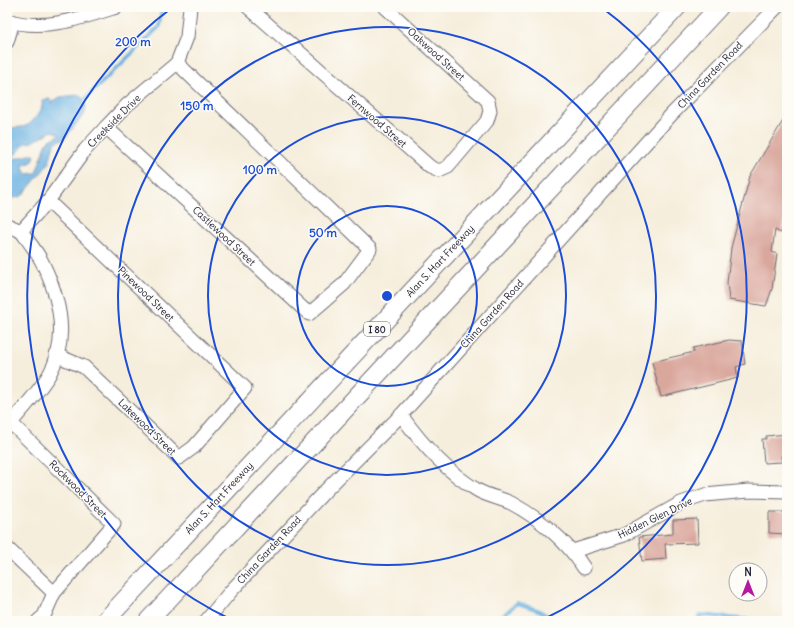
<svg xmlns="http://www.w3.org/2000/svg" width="794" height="628" viewBox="0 0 794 628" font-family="Delius,sans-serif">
  <rect width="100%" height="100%" fill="#fdfcf7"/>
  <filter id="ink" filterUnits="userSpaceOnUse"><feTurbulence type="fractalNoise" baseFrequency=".025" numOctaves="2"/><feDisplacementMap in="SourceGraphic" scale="8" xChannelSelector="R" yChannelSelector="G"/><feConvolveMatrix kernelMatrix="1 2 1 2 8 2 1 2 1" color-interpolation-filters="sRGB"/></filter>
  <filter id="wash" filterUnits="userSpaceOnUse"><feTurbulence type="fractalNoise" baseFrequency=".012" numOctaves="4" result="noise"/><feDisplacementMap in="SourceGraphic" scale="16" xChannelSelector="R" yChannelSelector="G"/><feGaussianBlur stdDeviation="0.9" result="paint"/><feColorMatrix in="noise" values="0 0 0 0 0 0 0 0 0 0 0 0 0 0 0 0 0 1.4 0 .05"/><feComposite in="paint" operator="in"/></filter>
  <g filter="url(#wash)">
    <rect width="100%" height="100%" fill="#f6eedc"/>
    <path fill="#69b1e1" stroke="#466a8e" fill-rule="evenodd" d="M80,95L86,106L85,113L65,138L54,143L49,163L22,196L7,200V128C19,127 28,129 35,118C40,112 43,109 42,100L50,99L51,103L60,97ZM52,131L58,133L59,135L47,142L36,173L26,174L22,166L32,162L35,156L33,154L14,159L13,157L17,152L13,153L14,150L20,144L33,142Z"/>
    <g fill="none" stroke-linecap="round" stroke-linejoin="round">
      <g stroke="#69b1e1" stroke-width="3.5">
        <path d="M80,104L159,27L162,7"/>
        <path d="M7,162L26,141"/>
        <path d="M497,621L517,603L538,610L557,621L592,620L595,621"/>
        <path d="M697,621L701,615L764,621"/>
      </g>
    </g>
    <g id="blocks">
      <g fill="#daa79d">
        <path d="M787,114V208L781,233L775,230L772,252L777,254L772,289L766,306L729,300L727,283L731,248L750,176Z"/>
        <path d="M729,340L742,341L745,364L736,367L738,378L661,397L652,362L694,352L693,348Z"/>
        <path d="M787,434V456H781L782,462L764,463L762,439H766V436Z"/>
        <path d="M769,512H787V534L769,533Z"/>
        <path d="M697,519L698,543L665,544L666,559L642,561L639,537L673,534V520Z"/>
      </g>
    </g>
  </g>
  <g filter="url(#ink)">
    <use href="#blocks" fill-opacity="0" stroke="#6c6973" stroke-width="1"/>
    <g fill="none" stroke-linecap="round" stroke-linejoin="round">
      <defs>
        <g id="minor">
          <path d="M248,7L430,167L439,171L448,167L487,121L490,111L488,101L385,7"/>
          <path d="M7,20C43,32 82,18 116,7"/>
          <path d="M7,42L13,22"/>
          <path d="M106,127L309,314L344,284L370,249L177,63"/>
          <path d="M48,201L245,388L194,447L179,458L84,367L56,355"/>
          <path d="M7,225L21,231"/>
          <path d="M21,231L48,201L85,150L106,127L127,105L177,63L187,37L190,7"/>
          <path d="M401,415C421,443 447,472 477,490C487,496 500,498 511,503C539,518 567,541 584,568"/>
          <path d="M11,423L114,524L54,593L44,616L38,621"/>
          <path d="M7,427C22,410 37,394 49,375C69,340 60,299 43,264C38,253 29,242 21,231"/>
          <path d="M7,548L54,593"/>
          <path d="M573,551L624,535L681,503L705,495L748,491L787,492"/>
          <path d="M206,621L231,591L326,490L401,415L671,115L777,7"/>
        </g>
        <g id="highway">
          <path d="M105,621L677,7"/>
          <path d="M148,621L719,7"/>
        </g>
      </defs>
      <use href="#minor" stroke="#6c6973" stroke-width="15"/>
      <use href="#highway" stroke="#6c6973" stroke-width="20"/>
      <use href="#minor" stroke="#fff" stroke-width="13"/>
      <use href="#highway" stroke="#fff" stroke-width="18"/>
    </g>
  </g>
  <g fill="none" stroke="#1d4ed8" stroke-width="2">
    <circle cx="387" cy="296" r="90"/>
    <circle cx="387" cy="296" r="179"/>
    <circle cx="387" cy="296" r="269"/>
    <path d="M232 620A359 359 0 0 1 173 7M601 7A359 359 0 0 1 542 620"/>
  </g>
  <g text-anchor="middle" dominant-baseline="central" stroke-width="3" stroke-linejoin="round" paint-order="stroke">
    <rect fill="#fdfcf7" stroke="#646373" stroke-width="1" x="364" y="322" width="26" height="14" rx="3"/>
    <g font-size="9" font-weight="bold" fill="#22223b">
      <text x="377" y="329">I 80</text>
    </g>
    <g font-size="10" fill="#22223b" stroke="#fdfcf7">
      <text transform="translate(436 54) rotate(42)">Oakwood Street</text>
      <text transform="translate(710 75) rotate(-46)">China Garden Road</text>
      <text transform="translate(114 121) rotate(-45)">Creekside Drive</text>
      <text transform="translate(377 121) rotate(41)">Fernwood Street</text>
      <text transform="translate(224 236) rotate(43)">Castlewood Street</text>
      <text transform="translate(440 261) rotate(-47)">Alan S. Hart Freeway</text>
      <text transform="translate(146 294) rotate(44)">Pinewood Street</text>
      <text transform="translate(492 314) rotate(-48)">China Garden Road</text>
      <text transform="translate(147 427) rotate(44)">Lakewood Street</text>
      <text transform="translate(78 489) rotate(45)">Rockwood Street</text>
      <text transform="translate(219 498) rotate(-47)">Alan S. Hart Freeway</text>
      <text transform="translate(655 518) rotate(-26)">Hidden Glen Drive</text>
      <text transform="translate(269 550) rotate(-47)">China Garden Road</text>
    </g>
  </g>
  <circle cx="387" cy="296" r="6" fill="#1d4ed8" stroke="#fdfcf7" stroke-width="2"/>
  <g font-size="12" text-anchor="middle" font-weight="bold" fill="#1d4ed8" stroke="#fdfcf7" stroke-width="3" stroke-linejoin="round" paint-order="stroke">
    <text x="133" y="46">200 m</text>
    <text x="197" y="110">150 m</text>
    <text x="260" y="174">100 m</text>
    <text x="323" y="237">50 m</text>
  </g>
  <rect width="794" height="628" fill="none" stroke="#fdfcf7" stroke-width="24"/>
  <g transform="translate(748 582)"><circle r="19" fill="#fdfcf7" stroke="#a5a5ac"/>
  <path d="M0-3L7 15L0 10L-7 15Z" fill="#b5179e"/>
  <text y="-6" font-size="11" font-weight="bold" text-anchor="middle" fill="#22223b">N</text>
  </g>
</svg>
